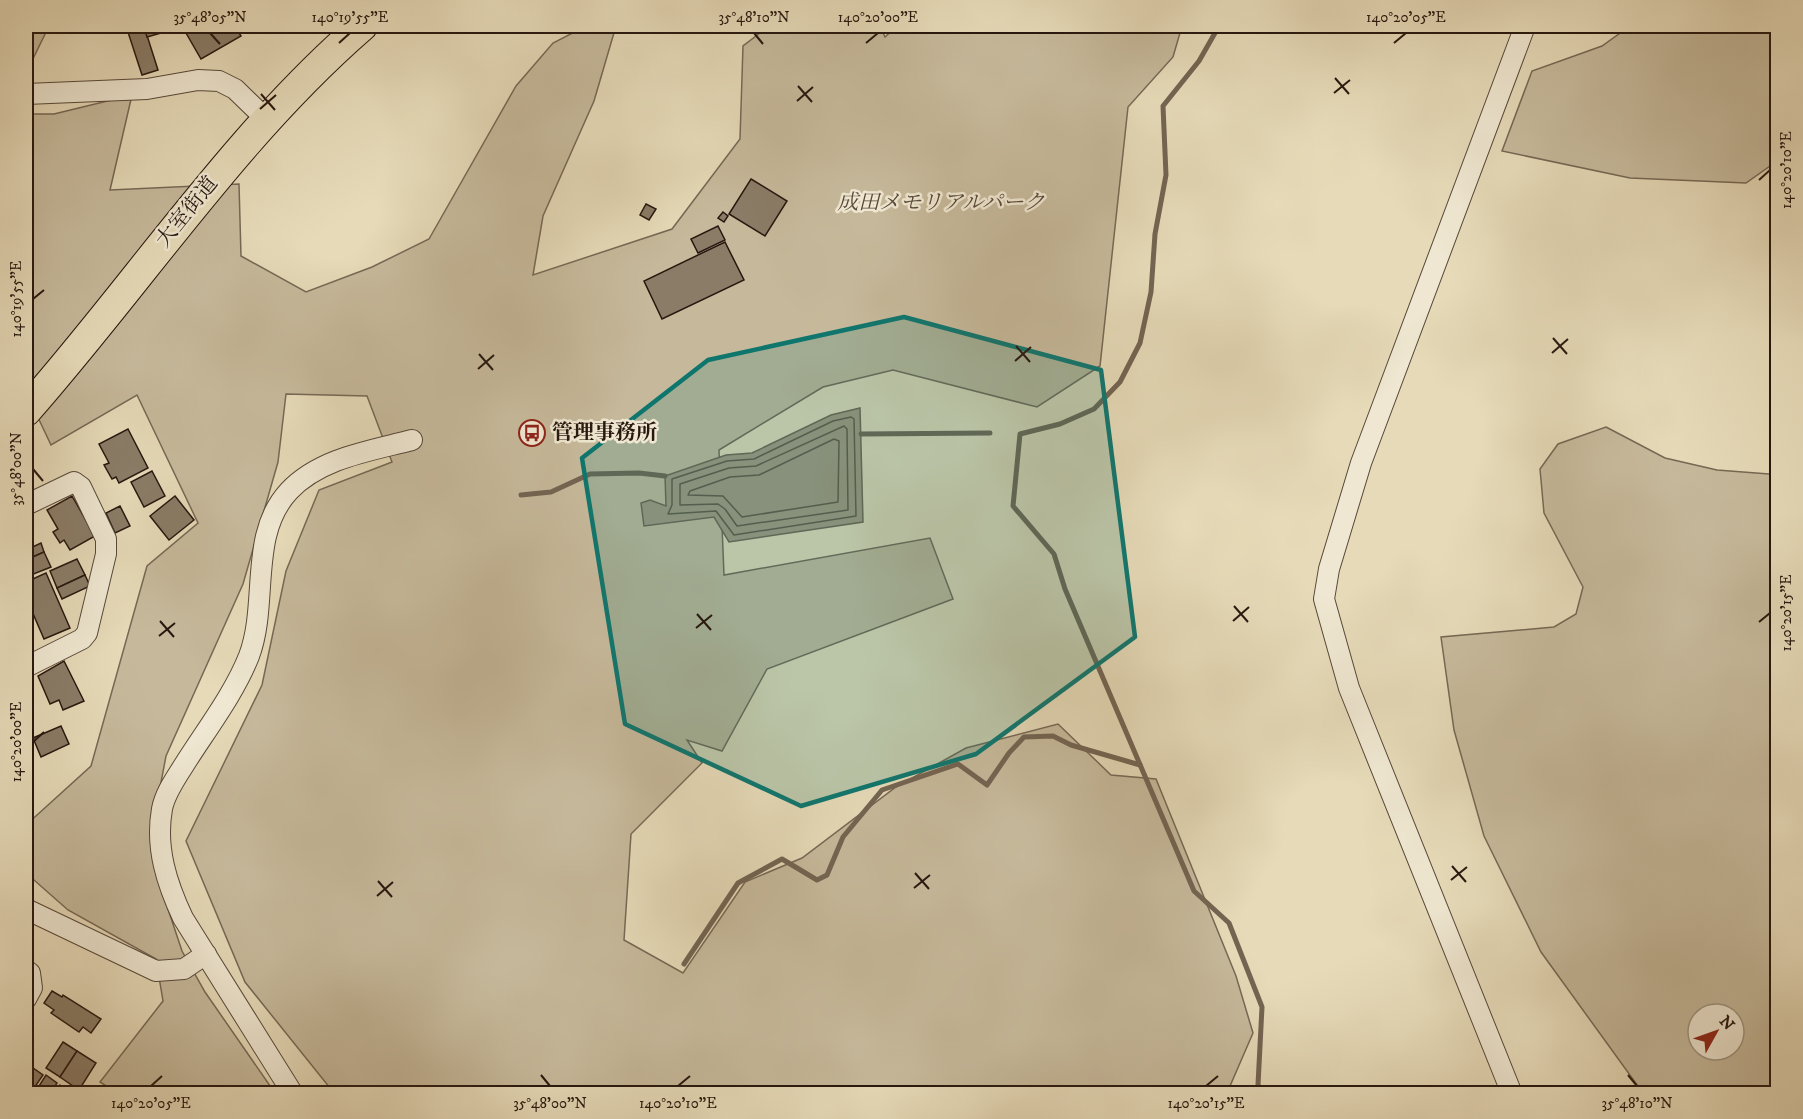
<svg xmlns="http://www.w3.org/2000/svg" width="1803" height="1119" viewBox="0 0 1803 1119" font-family="'IM FELL DW Pica','Noto Serif JP',serif">
  <rect width="100%" height="100%" fill="#e6dab8"/>
  <filter id="stains"><feTurbulence type="fractalNoise" baseFrequency=".00333" numOctaves="4"/><feColorMatrix values="0 0 0 0 .2 0 0 0 0 .09 0 0 0 0 .02 0 0 0 .5 -.17"/></filter>
  <radialGradient id="worn" r=".72"><stop offset=".6" stop-color="#630" stop-opacity="0"/><stop offset="1" stop-color="#630" stop-opacity=".3"/></radialGradient>
  <g fill="#c6b99b" stroke="#766855" stroke-width="1.5" fill-rule="evenodd">
    <path d="M26,26H49L26,73Z"/>
    <path d="M586,26H616L594,101L543,216L533,275L672,229L740,139L743,46L769,26H880L885,37L897,26H1182L1173,57L1128,107L1100,366L1037,407L893,370L823,387L719,450L724,575L930,538L953,599L767,669L722,751L687,740L702,763L631,834L624,940L683,973L745,882L802,858L896,787L966,748L1058,724L1111,775L1156,779L1236,976L1253,1033L1227,1093H334L245,982L186,841L262,685L286,571L319,490L392,462L367,396L286,394L278,462L243,584L166,756L155,814L158,879L182,951L205,992L275,1093H117L100,1082L163,1001L156,959L68,910L26,873V825L91,766L147,566L198,523L137,395L51,445L26,392V114H54L132,95L110,190L239,184L241,256L306,292L372,267L429,239L516,86L553,43Z"/>
    <path d="M1630,26H1777V161L1746,183L1630,178L1502,151L1532,71L1602,46Z"/>
    <path d="M1606,427L1665,458L1717,470L1769,474L1777,467V1093L1646,1094L1640,1089L1541,952L1484,836L1454,730L1441,637L1554,627L1576,614L1583,587L1544,513L1540,469L1558,444ZM1698,1014H1734V1050H1698Z"/>
  </g>
  <path fill="#a5987f" stroke="#736452" stroke-width="1.5" d="M860,408L863,522L729,542L714,517L644,526L641,503L650,500L666,506L665,476L726,455L752,453L831,415Z"/>
  <g fill="none" stroke-linecap="round" stroke-linejoin="round">
    <g stroke="#665847" stroke-width="1.5">
      <path d="M851,417L854,419L856,516L734,535L716,511L668,514L672,505V479L727,461L754,459L833,421Z"/>
      <path d="M844,426L847,429L848,510L737,526L725,509L718,504L680,505V484L729,468L756,466Z"/>
      <path d="M834,439L839,441L838,502L742,517L723,496L688,495L690,491L730,477L759,475Z"/>
    </g>
    <g stroke="#736452" stroke-width="5">
      <path d="M1219,26L1199,61L1163,106L1166,175L1155,234L1151,292L1140,343L1120,382L1094,409L1060,424L1020,434L1013,506L1054,554L1065,589L1194,891L1229,923L1262,1007L1258,1085L1263,1094"/>
      <path d="M861,434L990,433"/>
      <path d="M521,495L551,492L590,474L639,473L665,476"/>
      <path d="M684,964L738,883L782,859L817,880L827,875L843,837L882,790L958,764L987,785L1009,753L1024,737L1053,736L1071,745L1140,765"/>
    </g>
  </g>
  <g fill="#8a7c67" stroke="#27170f" stroke-width="1.5">
    <path d="M126,26H144L158,70L142,75Z"/>
    <path d="M144,26H159L161,33L147,37Z"/>
    <path d="M182,26H235L241,36L201,59Z"/>
    <path d="M751,179L787,201L765,236L729,214Z"/>
    <path d="M646,204L656,209L649,220L640,215Z"/>
    <path d="M723,212L728,216L724,222L718,218Z"/>
    <path d="M718,226L725,240L698,253L691,239Z"/>
    <path d="M725,242L744,280L662,319L644,281Z"/>
    <path d="M128,429L148,468L119,483L116,477L112,479L104,465L109,463L99,444Z"/>
    <path d="M152,471L165,496L144,507L131,482Z"/>
    <path d="M72,496L95,536L70,550L64,540L60,543L53,532L58,529L47,510Z"/>
    <path d="M175,496L194,520L169,540L150,516Z"/>
    <path d="M120,506L130,526L115,533L106,513Z"/>
    <path d="M41,543L44,552L26,560V550Z"/>
    <path d="M44,552L51,567L26,577V560Z"/>
    <path d="M77,559L85,575L57,588L50,571Z"/>
    <path d="M46,573L70,628L44,639L31,609L26,611V582Z"/>
    <path d="M85,575L90,586L62,599L57,588Z"/>
    <path d="M64,661L84,701L63,710L59,700L50,704L38,676Z"/>
    <path d="M61,726L69,744L41,757L33,738Z"/>
    <path d="M52,991L62,997L63,995L101,1019L91,1033L83,1027L79,1032L51,1013L54,1010L44,1003Z"/>
    <path d="M63,1042L77,1051L60,1077L46,1068Z"/>
    <path d="M77,1051L96,1063L79,1090L60,1077Z"/>
    <path d="M26,1063L43,1075L30,1094H26Z"/>
    <path d="M46,1075L57,1083L50,1094H34Z"/>
    <path d="M60,1085L70,1092L69,1094H54Z"/>
  </g>
  <g fill="none" stroke-linecap="round" stroke-linejoin="round">
    <defs>
      <g id="minor">
        <path d="M26,94L147,89L198,80L219,81L235,89L268,121"/>
        <path d="M26,505L74,482L81,487L106,539V554L87,633L82,639L26,667"/>
        <path d="M26,909L156,971L184,969L206,954"/>
        <path d="M26,970L30,973L32,988L26,999"/>
        <path d="M293,1094L183,918C167,884 155,848 162,809C165,793 176,778 184,765C206,730 234,694 249,656C269,603 248,535 289,491C320,458 370,451 412,440"/>
        <path d="M1512,1094L1349,688L1324,599L1329,569L1361,463L1525,26"/>
      </g>
      <path id="primary" d="M26,411C139,283 233,138 362,26"/>
    </defs>
    <use href="#minor" stroke="#574839" stroke-width="22"/>
    <use href="#primary" stroke="#27170f" stroke-width="32"/>
    <use href="#minor" stroke="#efe7d1" stroke-width="20"/>
    <use href="#primary" stroke="#e6dab8" stroke-width="30"/>
  </g>
  <path fill="#0f766e" fill-opacity="0.2" stroke="#0f766e" stroke-width="4.5" stroke-linejoin="round" d="M904,317L1101,370L1135,637L976,754L801,806L625,724L582,458L708,360Z"/>
  <path fill="none" stroke="#27170f" stroke-width="2" d="M210,33L220,44M754,33L763,44M339,43L350,33M866,43L878,33M1394,43L1406,33M1335,78L1349,94M798,86L812,102M1334,93L1350,80M261,94L275,110M797,101L813,87M260,109L276,95M1759,180L1770,170M33,299L44,290M1553,338L1567,354M1016,346L1030,362M1552,353L1568,339M479,354L493,370M1015,361L1031,347M478,369L494,355M33,469L43,481M1234,606L1248,622M697,614L711,630M160,621L174,637M1233,621L1249,607M1759,622L1770,613M696,628L712,615M159,636L175,623M33,742L44,732M1452,866L1466,882M915,873L929,889M1451,880L1467,867M378,881L392,897M914,888L930,875M377,896L393,882M541,1075L550,1086M1628,1075L1637,1086M151,1086L162,1076M678,1086L690,1076M1206,1086L1218,1076"/>
  <defs>
    <symbol id="bus-ring" viewBox="-11 -11 22 22"><circle r="9.5" fill="#efe7d1" stroke="#8f2418" stroke-width="1.5"/><path d="M-5-6H5V4H4V6H2V4H-2V6H-4V4H-5ZM-3.5-4V0h7V-4ZM-3.5 1.2v1.5H-2V1.2ZM2 1.2v1.5H3.5V1.2Z" fill="#8f2418"/></symbol>
  </defs>
  <g fill-rule="evenodd">
    <use href="#bus-ring" x="517" y="418" width="30" height="30"/>
  </g>
  <g text-anchor="middle" dominant-baseline="central" stroke-width="5" stroke-linejoin="round" paint-order="stroke">
    <g font-size="21" font-style="italic" fill="#574839" stroke="#efe7d1">
      <text x="941" y="203">成田メモリアルパーク</text>
    </g>
    <g font-size="21" fill="#27170f" stroke="#efe7d1">
      <text transform="translate(187 212) rotate(-51)">大室街道</text>
    </g>
    <g font-size="21" font-weight="bold" fill="#27170f" stroke="#efe7d1" text-anchor="start">
      <text x="552" y="433">管理事務所</text>
    </g>
  </g>
  <rect width="1803" height="1119" fill="none" stroke="#e6dab8" stroke-width="66"/>
  <g transform="translate(1716 1032) rotate(50)"><circle r="28" fill="#efe7d1" stroke="#9f9483" stroke-width="1.5"/>
  <path d="M0-4.5L10 22L0 15L-10 22Z" fill="#8f2418"/>
  <text y="-9" font-size="16" font-weight="bold" text-anchor="middle" fill="#27170f">N</text>
  </g>
  <rect x="33" y="33" width="1737" height="1053" fill="none" stroke="#27170f" stroke-width="2"/>
  <g font-size="15" text-anchor="middle" fill="#27170f">
    <text x="210" y="22">35°48'05"N</text>
    <text x="350" y="22">140°19'55"E</text>
    <text x="754" y="22">35°48'10"N</text>
    <text x="878" y="22">140°20'00"E</text>
    <text x="1406" y="22">140°20'05"E</text>
    <text transform="translate(1786 170) rotate(-90)" y="5">140°20'10"E</text>
    <text transform="translate(16 299) rotate(-90)" y="5">140°19'55"E</text>
    <text transform="translate(16 469) rotate(-90)" y="5">35°48'00"N</text>
    <text transform="translate(1786 613) rotate(-90)" y="5">140°20'15"E</text>
    <text transform="translate(16 742) rotate(-90)" y="5">140°20'00"E</text>
    <text x="151" y="1108">140°20'05"E</text>
    <text x="550" y="1108">35°48'00"N</text>
    <text x="678" y="1108">140°20'10"E</text>
    <text x="1206" y="1108">140°20'15"E</text>
    <text x="1637" y="1108">35°48'10"N</text>
  </g>
  <rect width="100%" height="100%" filter="url(#stains)"/>
  <rect width="100%" height="100%" fill="url(#worn)"/>
</svg>
